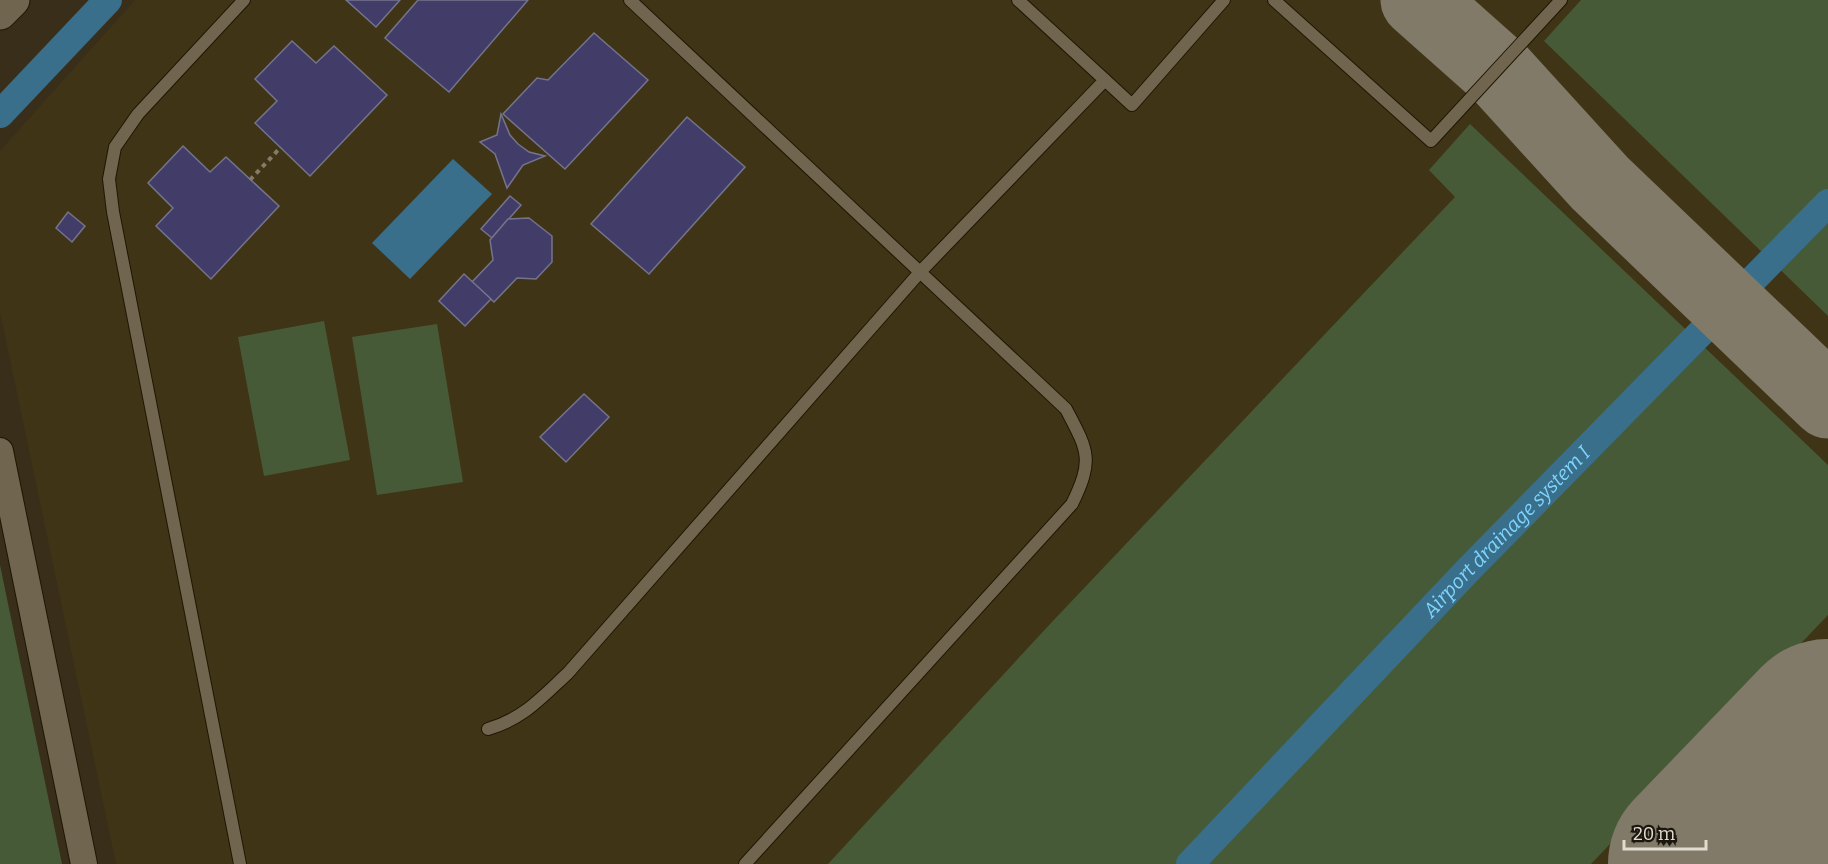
<svg xmlns="http://www.w3.org/2000/svg" width="1828" height="864" viewBox="0 0 1828 864" font-family="Bitter,serif">
  <rect width="100%" height="100%" fill="#382e19"/>
  <path fill="#403417" d="M135,0H1828V864H116L0,312V151Z"/>
  <g fill="#475a37">
    <path d="M1581,0H1828V316L1544,41Z"/>
    <path d="M1470,124L1828,465V615L1591,864H828L1051,623L1455,197L1429,170Z"/>
    <path d="M324,321L350,460L264,476L238,337Z"/>
    <path d="M437,324L463,482L377,495L352,337Z"/>
    <path d="M0,565L62,864H0Z"/>
  </g>
  <path fill="#396f8a" d="M453,159L492,194L410,279L372,243Z"/>
  <g fill="none" stroke-linecap="round" stroke-linejoin="round">
    <g stroke="#396f8a" stroke-width="28">
      <path d="M0,114L108,0"/>
      <path id="s1" d="M1190,864L1469,569L1828,203"/>
    </g>
    <path stroke="#817a68" stroke-width="75" d="M1418,0L1499,72L1600,183L1828,401"/>
    <path stroke="#817a68" stroke-width="186" d="M1701,864L1828,732"/>
  </g>
  <g fill="#413d68" stroke="#74748c" stroke-width="1.5">
    <path d="M346,0H400L376,27Z"/>
    <path d="M418,0H528L449,92L385,38Z"/>
    <path d="M594,33L648,80L565,169L503,114L537,78L548,80Z"/>
    <path d="M292,41L316,63L334,46L387,95L310,176L255,123L277,101L255,79Z"/>
    <path d="M501,114L510,135L518,144L529,152L545,156L523,165L507,188L495,154L480,142L497,135Z"/>
    <path d="M687,117L745,167L649,274L591,224Z"/>
    <path d="M183,146L210,172L226,157L279,206L211,279L156,226L173,208L148,183Z"/>
    <path d="M510,196L521,205L492,238L481,229Z"/>
    <path d="M68,212L85,226L72,242L56,228Z"/>
    <path d="M529,218L552,236V262L536,279L517,278L494,302L472,282L493,260L490,240L508,219Z"/>
    <path d="M464,274L491,299L465,326L439,301Z"/>
    <path d="M584,394L609,417L566,462L540,437Z"/>
  </g>
  <g fill="none" stroke-linecap="round" stroke-linejoin="round">
    <defs>
      <g id="service">
        <path d="M630,0L1066,409C1088,451 1094,459 1072,504L745,864"/>
        <path d="M1274,0L1431,141L1561,0"/>
        <path d="M1105,80L1132,105L1224,0"/>
        <path d="M488,729C523,719 541,698 568,673L921,271L1105,80L1018,0"/>
        <path d="M240,864L113,212L109,179L115,147L138,114L244,0"/>
      </g>
      <path id="minor" d="M0,451L84,864"/>
      <path id="secondary" d="M0,13L13,0"/>
    </defs>
    <use href="#service" stroke="#1f1603" stroke-width="14"/>
    <use href="#minor" stroke="#1f1603" stroke-width="28"/>
    <use href="#secondary" stroke="#1f1603" stroke-width="35"/>
    <path stroke="#847c6a" stroke-width="4" stroke-dasharray="4.5 4.5" stroke-linecap="butt" d="M250,180L281,147"/>
    <use href="#service" stroke="#70654f" stroke-width="12"/>
    <use href="#minor" stroke="#70654f" stroke-width="26"/>
    <use href="#secondary" stroke="#70654f" stroke-width="33"/>
  </g>
  <g text-anchor="middle" dominant-baseline="central" stroke-width="4.5" stroke-linejoin="round" paint-order="stroke">
    <g font-size="20" font-style="italic" fill="#80d5fe" stroke="#1b170e">
      <text stroke="none"><textPath href="#s1" startOffset="459">Airport drainage system I</textPath></text>
    </g>
  </g>
  <path d="M1624 840v9h82v-9" fill="none" stroke="#e1dccf" stroke-width="3"/>
  <text x="1633" y="840" font-size="18" fill="#e1dccf" stroke="#1b170e" stroke-width="4.5" paint-order="stroke">20 m</text>
</svg>
